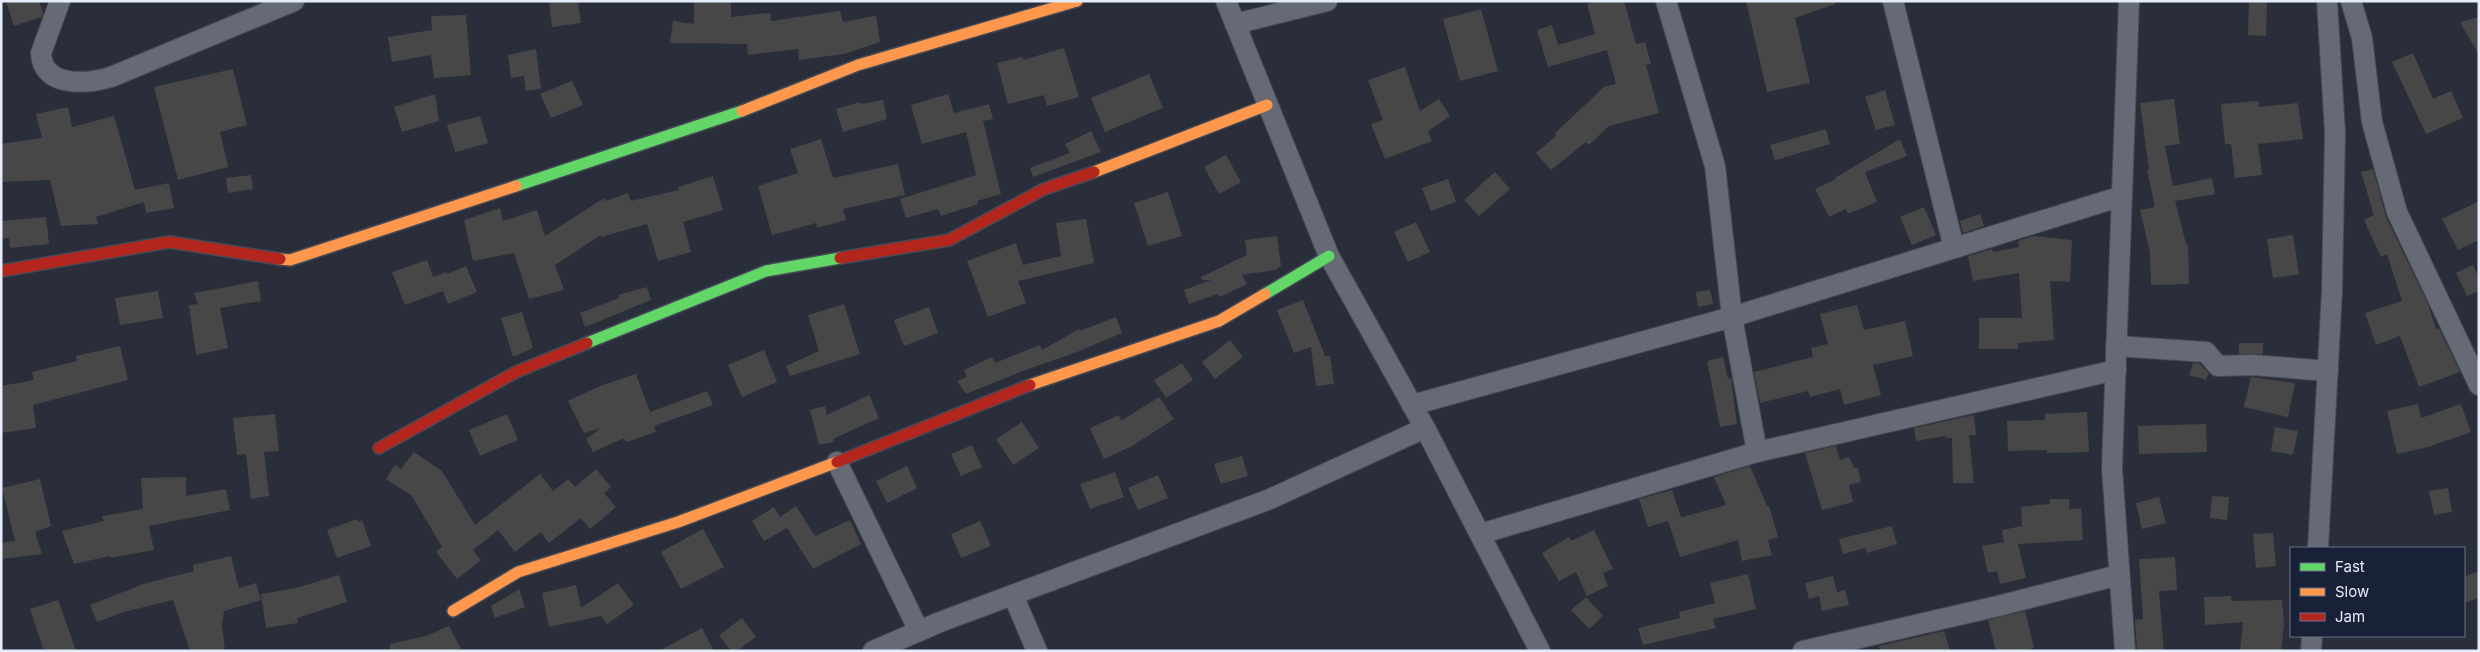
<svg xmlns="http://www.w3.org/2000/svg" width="2480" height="652" viewBox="0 0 2480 652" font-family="Inter,sans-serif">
  <rect width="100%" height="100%" fill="#292e3a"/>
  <g fill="#484747">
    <path d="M6,1H39L43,13L42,17L14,26Z"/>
    <path d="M549,1H578L581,23L552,27Z"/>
    <path d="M694,1H731V17L770,13L771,21L840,11L843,22L876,16L880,42L844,54L799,60L798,49L748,55L747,44L670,43L673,21L694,24Z"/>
    <path d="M1598,1H1624L1636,44L1645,42L1651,64L1646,65L1659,113L1609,126L1589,145L1586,142L1551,170L1536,153L1557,135L1554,134L1604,87L1616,84L1607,50L1548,67L1537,30L1552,25L1558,45L1595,34L1587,4Z"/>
    <path d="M1746,1H1835V4L1795,18L1810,83L1767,92Z"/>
    <path d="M2249,1H2267L2266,36L2248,35Z"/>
    <path d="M1481,9L1498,71L1460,81L1443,19Z"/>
    <path d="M466,15L471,75L434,78L431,55L392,62L388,37L432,30L431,16Z"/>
    <path d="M2479,17V55L2460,22Z"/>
    <path d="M1064,48L1079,97L1047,106L1044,95L1008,104L997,63L1023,57V60Z"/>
    <path d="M536,49L541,89L526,91L524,76L511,78L508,55Z"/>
    <path d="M2413,53L2433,99L2451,91L2463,118L2426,134L2392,62Z"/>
    <path d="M1405,67L1420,111L1439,99L1450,116L1428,131L1432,141L1385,159L1371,124L1383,120L1368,80Z"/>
    <path d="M233,69L247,125L220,132L228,167L178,180L154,87Z"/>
    <path d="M1149,74L1163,108L1105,132L1091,98Z"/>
    <path d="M572,81L583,105L551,118L540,94Z"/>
    <path d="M1885,90L1895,125L1876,130L1865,97Z"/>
    <path d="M435,94L439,121L402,132L394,107Z"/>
    <path d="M948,94L954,113L989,104L993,119L983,121L1001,194L977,201L978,204L941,216L938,209L906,218L900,199L976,175L966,132L922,144L911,105Z"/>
    <path d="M2174,99L2180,144L2165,146L2173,186L2212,178L2215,194L2175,201L2186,244H2188L2189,284L2151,285L2150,252L2140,210L2155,207L2147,170H2149L2140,103Z"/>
    <path d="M883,100L887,119L843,132L836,109L860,102L861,104Z"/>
    <path d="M2258,101L2259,107L2298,103L2303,139L2258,144L2262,175L2235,178L2231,144H2225L2221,104Z"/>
    <path d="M68,107L72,127L114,116L135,190L169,183L174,208L146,213L144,202L96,217L98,224L61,226L50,180L1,182V144L42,138L36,114Z"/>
    <path d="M480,116L488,143L455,152L447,125Z"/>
    <path d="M1826,129L1830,144L1775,160L1770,145Z"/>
    <path d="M1091,131L1101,152L1033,177L1030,168L1070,153L1065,144Z"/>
    <path d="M821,139L833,178L898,164L905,195L843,209L846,220L817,228L816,223L772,235L758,186L798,173L790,149Z"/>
    <path d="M1900,139L1907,156L1865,172L1877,202L1848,214L1846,209L1829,217L1815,189L1836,179L1835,178Z"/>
    <path d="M1226,155L1241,182L1219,194L1204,167Z"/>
    <path d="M2373,169L2386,217L2428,304L2436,329L2439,328L2460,372L2419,387L2400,336L2376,345L2365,313L2402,301L2387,254L2381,257L2364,220L2374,215L2361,172Z"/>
    <path d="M1495,172L1510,189L1479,216L1464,200Z"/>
    <path d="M251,175L253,189L228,193L226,178Z"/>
    <path d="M713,176L723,210L683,222L691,252L658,261L647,224L601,237V235L555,265L564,290L529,299L514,253L473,261L464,220L500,208L503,221L537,210L545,236L604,198L605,201L628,193L631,201L679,190L678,187Z"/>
    <path d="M1448,179L1456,202L1431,211L1422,188Z"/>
    <path d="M1168,192L1182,236L1148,246L1134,203Z"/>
    <path d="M2479,201V240L2458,250L2442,219Z"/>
    <path d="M1924,207L1936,235L1912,245L1900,217Z"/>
    <path d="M1980,214L1984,226L1963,233L1960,221Z"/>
    <path d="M46,217L49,244L10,248L9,238L1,239V221Z"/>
    <path d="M1086,219L1094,263L1018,281L1026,303L988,317L967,261L1016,243L1023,265L1061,256L1056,223Z"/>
    <path d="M1416,222L1430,252L1408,262L1394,232Z"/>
    <path d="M2293,235L2299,274L2273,278L2267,239Z"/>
    <path d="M1277,236L1281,266L1275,270L1242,275L1247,284L1220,297L1218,294L1189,304L1184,290L1211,280H1202L1201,277L1247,255L1245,240Z"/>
    <path d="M2034,236L2072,240L2070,282L2050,281L2054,340L2018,343V349H1979V318H2022L2019,273L1973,281L1968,256L1992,249L1993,252L2019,247L2018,241Z"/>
    <path d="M427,260L433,277L446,272L447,274L466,266L477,292L448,304L443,291L405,305L392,272Z"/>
    <path d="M2473,265L2479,278V291L2467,296L2456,273Z"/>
    <path d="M258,281L261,301L220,308L228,348L196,355L189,305L198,304L194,293Z"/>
    <path d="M647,287L651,300L585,327L580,313L619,298L618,295Z"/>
    <path d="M1710,290L1713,304L1698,307L1696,292Z"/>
    <path d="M158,291L163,318L120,325L115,298Z"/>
    <path d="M1303,300L1325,356H1330L1334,384L1316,386L1311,347L1294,353L1277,310Z"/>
    <path d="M844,304L860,354L790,376L786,366L819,351L808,315Z"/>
    <path d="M1857,305L1864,330L1905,321L1913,356L1873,365L1881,395L1844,405L1840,389L1810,397L1808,391L1760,403L1754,372L1813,357L1811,348L1828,344L1820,314Z"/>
    <path d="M929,307L938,333L904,346L894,320Z"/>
    <path d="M522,312L533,348L513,357L501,318Z"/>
    <path d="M1116,317L1122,333L1077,352L1023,371L966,394L957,381L967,377L964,370L992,357L995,363L1040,345L1042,350L1079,329L1080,331Z"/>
    <path d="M1230,340L1243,357L1215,379L1202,362Z"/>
    <rect x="2239" y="343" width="24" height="11"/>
    <path d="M120,346L128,380L33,405L36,428L1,433V386L34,380L32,372L77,361L76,356Z"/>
    <path d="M764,350L777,382L742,397L728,365Z"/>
    <path d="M1723,357L1728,379L1731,378L1737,424L1720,427L1707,361Z"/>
    <path d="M1182,363L1193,380L1166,398L1154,380Z"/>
    <path d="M2193,363L2200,364L2209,373L2206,380L2189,375Z"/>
    <path d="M636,374L650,412L707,391L713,405L654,426L656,432L626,442L624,438L593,452L586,439L601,428L584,433L568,401L600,386Z"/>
    <path d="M2251,377L2295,383L2288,417L2244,407Z"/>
    <path d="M869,395L879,418L833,439L834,442L819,445L810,410L825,406L827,415Z"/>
    <path d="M1159,397L1174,419L1132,446L1104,459L1090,428L1119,415L1121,421Z"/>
    <path d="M2418,404L2421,418L2461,404L2471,432L2428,447L2397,454L2387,411Z"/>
    <path d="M2087,412L2089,452L2047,453V450L2008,451L2007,421L2045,420V414Z"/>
    <path d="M275,414L279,451L264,452L269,496L251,499L246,454L237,455L233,418Z"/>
    <path d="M507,414L518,440L480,456L469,430Z"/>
    <path d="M1974,415L1976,435H1969L1974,483H1953L1952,438H1946L1945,436L1916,441L1914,428Z"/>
    <path d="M1022,422L1039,448L1013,465L996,439Z"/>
    <path d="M2206,424L2207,452L2139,454L2138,426Z"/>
    <path d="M2275,427L2298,431L2293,455L2271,451Z"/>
    <path d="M972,445L982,467L961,476L951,454Z"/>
    <path d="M1836,446L1840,460L1849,457L1854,468H1858L1861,482L1849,485L1853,502L1822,510L1805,453Z"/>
    <path d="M414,452L442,471L475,525L540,474L553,491L568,479L575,487L596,469L611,487L604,493L616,507L590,529L581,518L549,543L541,532L515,552L498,530L473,550L481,560L457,579L436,552L442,547L412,496L386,479L395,465L401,469Z"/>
    <path d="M1242,456L1248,476L1221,484L1214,464Z"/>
    <path d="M907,466L917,488L887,503L876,481Z"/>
    <path d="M1750,466L1767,506H1769L1778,537L1768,540L1772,555L1742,561L1738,540L1680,557L1668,521L1648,527L1639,499L1672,490L1681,517L1671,520L1726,505L1714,477Z"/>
    <path d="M1115,472L1124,497L1090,509L1080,484Z"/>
    <path d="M1158,475L1168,498L1138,510L1128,488Z"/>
    <path d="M186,477V496L226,489L230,510L149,526L154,550L110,558V556L74,564L62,531L104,521L102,516L143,509L141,478Z"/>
    <path d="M40,479L51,526L35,532L42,554L1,559V543L15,541L2,488Z"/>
    <path d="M2448,488L2452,512L2434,515L2429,491Z"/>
    <path d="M2212,496L2229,497L2227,520L2210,518Z"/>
    <path d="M2159,497L2166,523L2142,529L2136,503Z"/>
    <path d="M2050,499H2069V509L2081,508L2083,540L2018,544L2026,578L2000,584L1997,571L1988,573L1982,546L2004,542L2002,530L2022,526L2021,507L2050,504Z"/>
    <path d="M796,506L815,536L850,520L861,544L813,569L787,528L764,541L752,521L774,507L780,517Z"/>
    <path d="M357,519L358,522L362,520L371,546L337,558L327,530Z"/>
    <path d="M980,521L991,546L961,558L951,534Z"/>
    <path d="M1892,526L1897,544L1867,553L1865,548L1843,554L1839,539Z"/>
    <path d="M703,529L724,567L681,589L661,552Z"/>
    <path d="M1594,530L1613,569L1603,573L1608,586L1587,596L1576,572L1559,581L1542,553L1569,537L1571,541Z"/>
    <path d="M2273,533L2276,566L2256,568L2253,534Z"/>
    <path d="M231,556L239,588L256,583L261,600L224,611L222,625L225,651H190L173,600L124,612L97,622L90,605L146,583L194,571L193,565Z"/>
    <path d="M2175,557L2177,590L2159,591L2164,651H2137L2135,620L2143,619L2139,559Z"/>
    <path d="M2479,571V598L2464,603V577Z"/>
    <path d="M1748,574L1756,609L1713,619L1716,628L1643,645L1638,628L1680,618L1679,612L1715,603L1710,583Z"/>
    <path d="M339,575L347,602L297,618L298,623L266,628L261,594L296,588Z"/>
    <path d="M1833,576L1837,592L1845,590L1849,605L1822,611L1819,596L1809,599L1805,583Z"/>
    <path d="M618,583L634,605L607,624L601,616L549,627L542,593L576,585L581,608Z"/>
    <path d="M519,589L525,607L495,618L491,606Z"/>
    <path d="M2231,596L2232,601L2282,600L2284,624L2281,651H2240L2243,622L2205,625L2204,597Z"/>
    <path d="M1586,597L1603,616L1589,629L1571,610Z"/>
    <path d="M58,600L66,622L76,651H44L30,609Z"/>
    <path d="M2025,611L2034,648L2025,651H1996L1988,620Z"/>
    <path d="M742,618L756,637L737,651H731L719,635Z"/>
    <path d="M449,626L462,651H390V644L426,636Z"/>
    <path d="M702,628L714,651H659Z"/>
    <path d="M1944,631L1950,651H1880L1879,646Z"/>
  </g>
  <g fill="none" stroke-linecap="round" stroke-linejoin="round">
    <defs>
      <g id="street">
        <path d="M60,1L41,53C42,88 87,84 111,77L294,1"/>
        <path d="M1226,1L1329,256L1425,428L1540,651"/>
        <path d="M1666,1L1715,166L1732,317L1757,452"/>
        <path d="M1893,1L1954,248"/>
        <path d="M2351,1L2362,38L2372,122L2397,212L2479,385"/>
        <path d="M1235,24L1327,1"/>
        <path d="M2116,346L2206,352L2218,366L2253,365L2328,371"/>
        <path d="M1412,405L1732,317L2122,196"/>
        <path d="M837,462L919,631"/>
        <path d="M1480,534L1757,452L2116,370"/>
        <path d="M2318,548L2332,291L2335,132L2327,1"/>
        <path d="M1013,595L1037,651"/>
        <path d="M873,651L940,622L1270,499L1425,428"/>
        <path d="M1803,651L1998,606L2119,575"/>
        <path d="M2125,651L2112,468L2129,1"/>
        <path d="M2311,651L2312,636"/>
      </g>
      <g id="fast">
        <path d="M516,186L742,111"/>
        <path d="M1265,294L1329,256"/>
        <path d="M587,343L766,271L840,258"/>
      </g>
      <g id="slow">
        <path d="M742,111L858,65L1077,1"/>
        <path d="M1094,172L1267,105"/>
        <path d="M280,259L290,260L516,186"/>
        <path d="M1030,385L1219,321L1265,294"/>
        <path d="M453,611L518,572L678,522L837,462"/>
      </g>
      <g id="jam">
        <path d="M840,258L949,240L1044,189L1094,172"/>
        <path d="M1,271L169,242L280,259"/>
        <path d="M379,448L516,372L587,343"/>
        <path d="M837,462L1030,385"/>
      </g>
    </defs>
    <use href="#street" stroke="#454a55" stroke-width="22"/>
    <use href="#fast" stroke="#454a55" stroke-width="14"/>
    <use href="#slow" stroke="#454a55" stroke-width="14"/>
    <use href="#jam" stroke="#454a55" stroke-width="14"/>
    <use href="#street" stroke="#666a74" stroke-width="20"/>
    <use href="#fast" stroke="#63d668" stroke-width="11"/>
    <use href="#slow" stroke="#ff974d" stroke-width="11"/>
    <use href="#jam" stroke="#b3261e" stroke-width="11"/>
  </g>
  <rect width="2480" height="652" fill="none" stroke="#e5ecfb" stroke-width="5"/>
  <rect x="2290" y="547" width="175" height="90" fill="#182138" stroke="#6a7286"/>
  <rect x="2300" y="563" width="25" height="8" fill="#63d668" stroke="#6a7286"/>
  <text x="2335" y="572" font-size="15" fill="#e5ecfb">Fast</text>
  <rect x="2300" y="588" width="25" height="8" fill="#ff974d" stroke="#6a7286"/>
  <text x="2335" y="597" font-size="15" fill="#e5ecfb">Slow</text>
  <rect x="2300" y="613" width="25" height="8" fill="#b3261e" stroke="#6a7286"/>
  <text x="2335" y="622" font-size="15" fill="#e5ecfb">Jam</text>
</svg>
